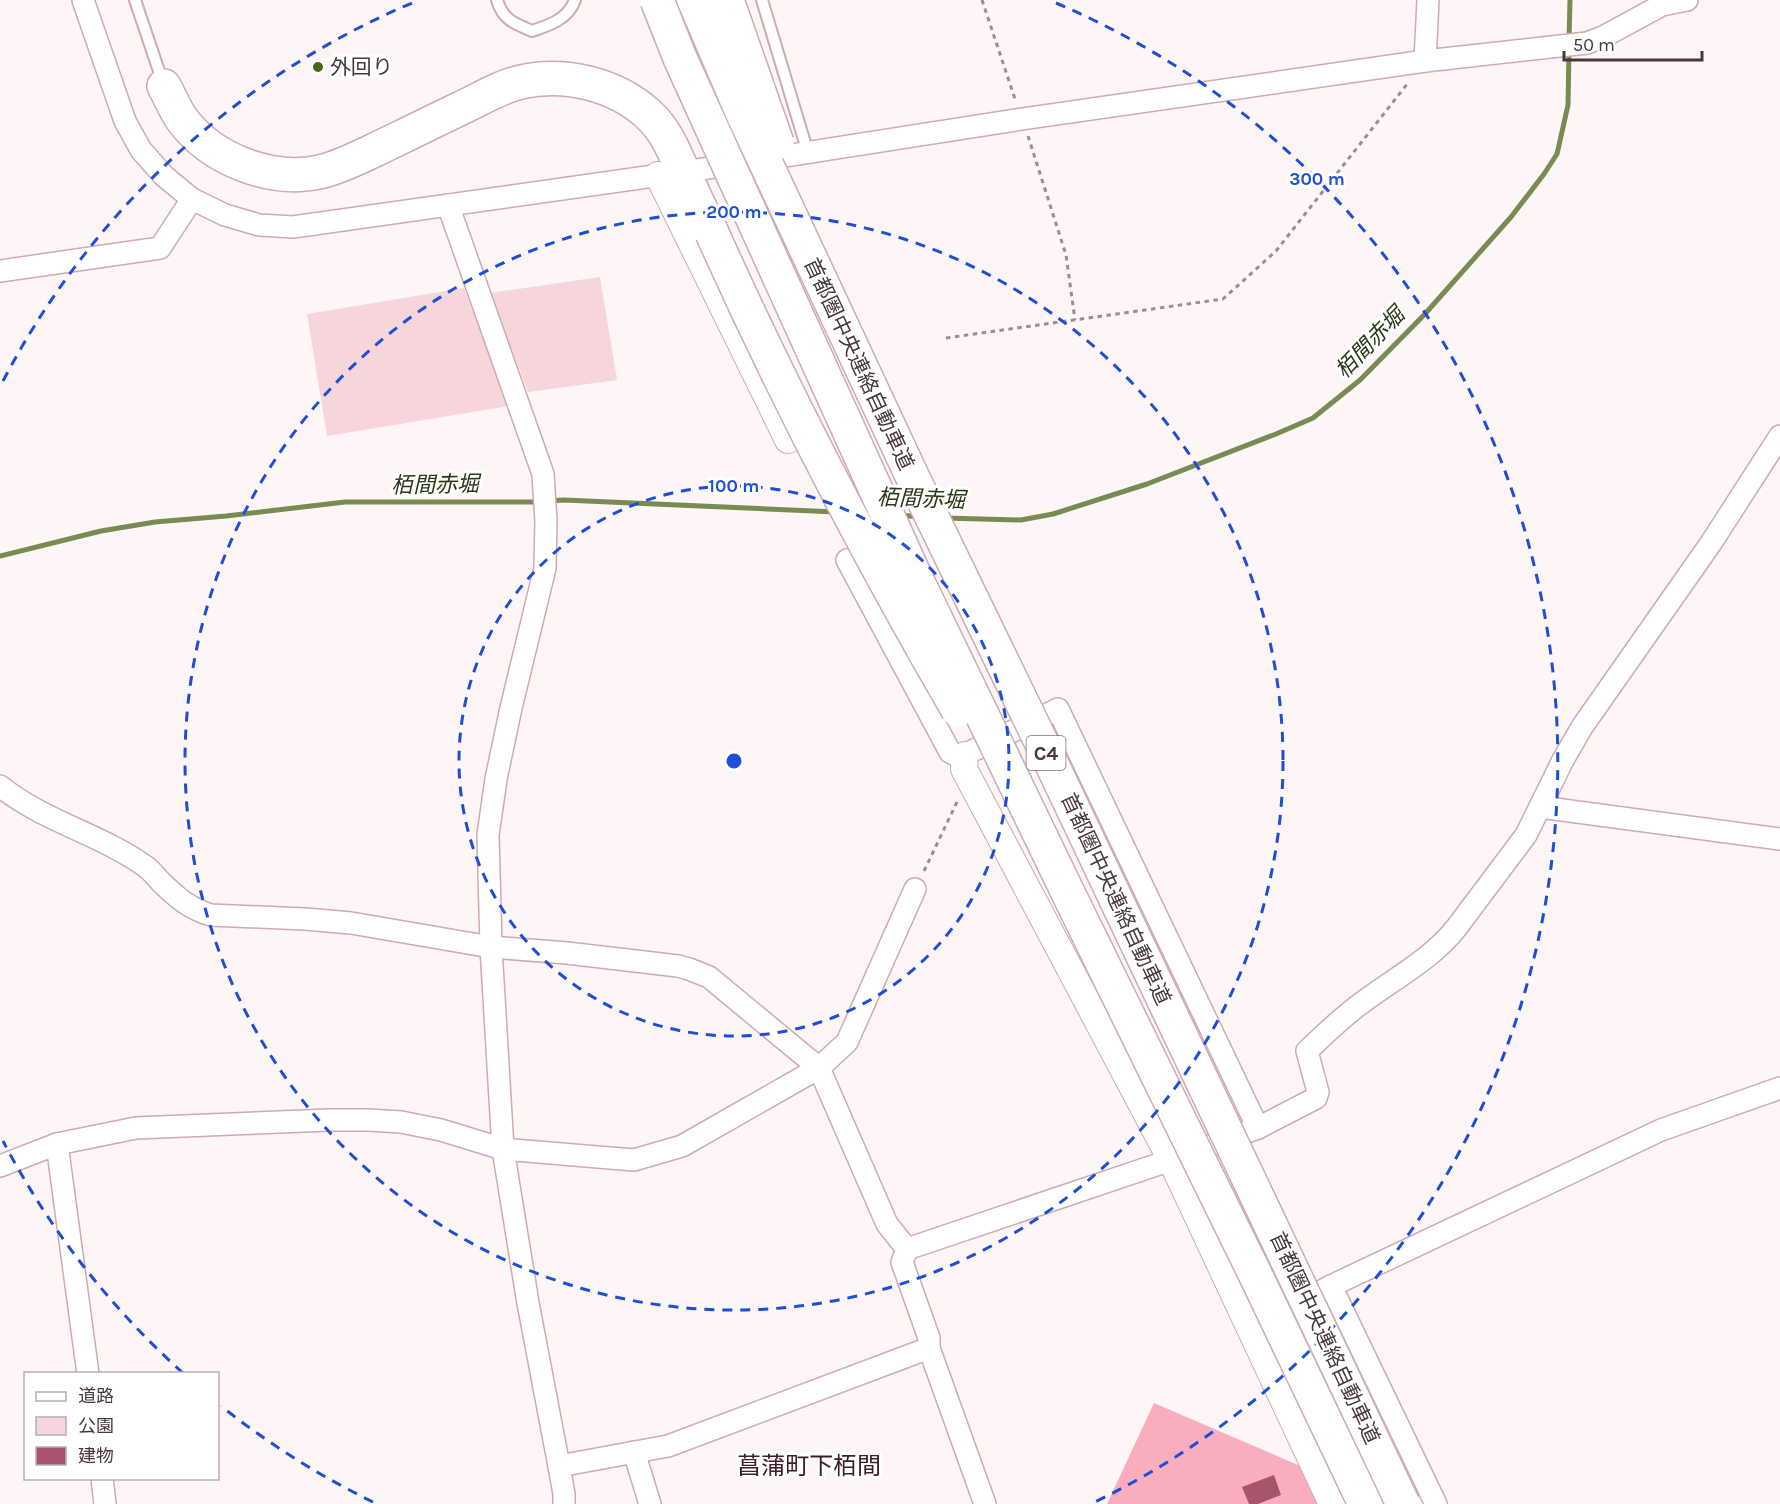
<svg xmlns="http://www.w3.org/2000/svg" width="1780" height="1504" viewBox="0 0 1780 1504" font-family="Karla,'Noto Sans JP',sans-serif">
  <rect width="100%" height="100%" fill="#fdf5f6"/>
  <g fill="#f6d5db">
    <path d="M600,277L617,380L528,392L490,293Z"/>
    <path d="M464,288L509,406L327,436L307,314Z"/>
  </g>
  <path fill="#f9adbd" d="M1154,1403L1340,1483L1332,1504H1107Z"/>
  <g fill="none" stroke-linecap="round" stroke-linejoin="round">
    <g stroke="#788b53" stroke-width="5">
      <path d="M1569,42L1570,0"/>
      <path d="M549,501L564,500L836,512"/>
      <path d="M899,515L920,517"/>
      <path d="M944,518L1021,520L1053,514L1147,484L1276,434L1313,418L1360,380L1424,315L1511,217L1544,174L1557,154L1568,105L1569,51"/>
      <path d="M0,556L101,531L155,522L226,516L345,502H539"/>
    </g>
  </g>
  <path fill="#aa546b" d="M1274,1475L1281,1495L1258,1504H1249L1242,1487Z"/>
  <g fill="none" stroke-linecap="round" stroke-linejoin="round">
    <defs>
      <g id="service">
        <path d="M135,0L163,83"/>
        <path d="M497,0C503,20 514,23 532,31C550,25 568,19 575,0"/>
        <path d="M762,0L808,153"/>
      </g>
      <g id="minor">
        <path d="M83,0L125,121L141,150L164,176L192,199"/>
        <path d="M1425,61L1428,0"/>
        <path d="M696,170L1022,119L1425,61L1587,43L1603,37L1662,5L1687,0"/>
        <path d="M448,205L543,474L546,521L545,568L511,708L496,779L488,835L491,947L503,1149L528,1303L559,1466L564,1494V1504"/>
        <path d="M0,271L160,248L192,199L225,215L259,225L293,227L668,174"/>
        <path d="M847,560L950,752L960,757L1058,709L1258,1128"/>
        <path d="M0,786C43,821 100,834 145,866C151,870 156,877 161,882C176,897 190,909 211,915L305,919L351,923L491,947L567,953L678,966L689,969L709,977L819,1068L887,1224L907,1249"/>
        <path d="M1540,807L1780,839"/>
        <path d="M57,1144L88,1374"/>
        <path d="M0,1166L57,1144L136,1128L329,1120H369L401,1122L441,1130L503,1149L634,1160L682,1146L819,1068L847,1042L915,889"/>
        <path d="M907,1249L1171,1160L1258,1128L1316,1098L1318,1092L1307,1051C1325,1034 1343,1016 1363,1002C1395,978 1432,959 1457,927L1526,835L1563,760L1582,727L1711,543L1780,436"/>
        <path d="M907,1249L902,1262L929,1338V1348L985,1504"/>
        <path d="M1331,1286L1436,1504"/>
        <path d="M1295,1305L1331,1286L1661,1130L1780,1088"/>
        <path d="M634,1452L650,1504"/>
        <path d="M559,1466L668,1446L929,1348"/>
        <path d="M102,1478L105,1504"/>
      </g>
      <g id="tertiary">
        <path d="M658,175L788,440"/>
        <path d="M965,755L964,769L1171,1160L1332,1504"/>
      </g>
      <path id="motorway" d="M164,86C170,97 175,109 181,118C212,161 276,185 327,170C347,164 366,154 385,145C410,133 434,121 459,109C479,100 499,87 521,82C564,72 615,84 648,114C667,131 675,154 685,176C694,195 703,214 712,233"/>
    </defs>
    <use href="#service" stroke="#cfaab1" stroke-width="14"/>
    <use href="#minor" stroke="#cfaab1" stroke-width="24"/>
    <use href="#tertiary" stroke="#cfaab1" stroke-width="28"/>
    <use href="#motorway" stroke="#cfaab1" stroke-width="36"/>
    <g stroke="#9b8e91" stroke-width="3" stroke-dasharray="4.5 4.5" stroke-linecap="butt">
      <path d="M982,0L1016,102"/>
      <path d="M1028,136L1066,255L1075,320"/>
      <path d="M946,338L1223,299L1276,251L1408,83"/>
      <path d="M924,871L957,802"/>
    </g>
    <use href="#service" stroke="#fff" stroke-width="10"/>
    <use href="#minor" stroke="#fff" stroke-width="21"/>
    <use href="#tertiary" stroke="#fff" stroke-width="26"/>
    <use href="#motorway" stroke="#fff" stroke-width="33"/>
    <defs>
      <g id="motorway-bridge">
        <path d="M657,0L680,58L915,576L1071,899L1257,1278L1365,1504"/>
        <path d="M694,0L742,112L913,478L1048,756L1403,1504"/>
        <path d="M727,0L777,143"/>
        <path d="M712,233C785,396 868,555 958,710"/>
      </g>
    </defs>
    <use href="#motorway-bridge" stroke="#cfaab1" stroke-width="36" stroke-linecap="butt"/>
    <use href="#motorway-bridge" stroke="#fff" stroke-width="33"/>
  </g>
  <g fill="none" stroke="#1d4ed8" stroke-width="3" stroke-dasharray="10 8">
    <circle cx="734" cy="761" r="275"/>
    <circle cx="734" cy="761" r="549"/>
    <path d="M373 1502A824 824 0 0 1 221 1406M183 1373A824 824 0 0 1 3 1141M3 381A824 824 0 0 1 412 3M1056 3A824 824 0 0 1 1095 1502"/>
  </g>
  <circle fill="#4a6619" stroke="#fff" stroke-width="2" cx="318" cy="67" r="6"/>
  <g text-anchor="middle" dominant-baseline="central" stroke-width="6" stroke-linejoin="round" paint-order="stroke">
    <rect fill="#fff" stroke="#7f7476" stroke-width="1.5" x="1026.5" y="736" width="39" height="34" rx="4.5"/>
    <g font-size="20" font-weight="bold" fill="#48383b">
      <text x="1046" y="753">C4</text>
    </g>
    <g font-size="21" fill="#48383b" stroke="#fff" text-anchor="start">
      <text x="330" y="67">外回り</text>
    </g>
    <g font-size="21" fill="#48383b" stroke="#fff">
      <text transform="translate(859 364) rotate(65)">首都圏中央連絡自動車道</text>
      <text transform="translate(1116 899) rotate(65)">首都圏中央連絡自動車道</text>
      <text transform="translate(1325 1338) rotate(65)">首都圏中央連絡自動車道</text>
    </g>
    <g font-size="22" font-style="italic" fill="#2a3816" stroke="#fff">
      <text transform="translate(1370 343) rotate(-46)">栢間赤堀</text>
      <text transform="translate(435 485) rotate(-1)">栢間赤堀</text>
      <text transform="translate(921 499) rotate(2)">栢間赤堀</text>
    </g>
    <g font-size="24" fill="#3d2027" stroke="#fff">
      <text x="809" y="1466">菖蒲町下栢間</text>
    </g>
  </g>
  <circle cx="734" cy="761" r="9" fill="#1d4ed8" stroke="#fff" stroke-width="3"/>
  <g font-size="18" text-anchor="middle" font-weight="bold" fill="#1d4ed8" stroke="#fff" stroke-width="6" stroke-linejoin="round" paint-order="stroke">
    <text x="1317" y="185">300 m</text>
    <text x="734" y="218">200 m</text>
    <text x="734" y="492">100 m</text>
  </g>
  <rect x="24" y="1372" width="195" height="108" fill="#ffffff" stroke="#b6afb1" stroke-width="1.5"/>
  <rect x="36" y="1392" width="30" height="9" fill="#ffffff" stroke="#b6afb1" stroke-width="1.5"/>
  <text x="78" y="1402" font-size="18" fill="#48383b">道路</text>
  <rect x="36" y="1417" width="30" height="18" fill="#f6d5db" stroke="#b6afb1" stroke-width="1.5"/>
  <text x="78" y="1432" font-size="18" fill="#48383b">公園</text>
  <rect x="36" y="1447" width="30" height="18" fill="#aa546b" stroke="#b6afb1" stroke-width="1.5"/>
  <text x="78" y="1462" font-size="18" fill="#48383b">建物</text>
  <path d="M1564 51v9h138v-9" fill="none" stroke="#48383b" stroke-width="3"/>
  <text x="1573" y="51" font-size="18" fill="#48383b" stroke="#ffffff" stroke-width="4.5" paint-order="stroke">50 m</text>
</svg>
